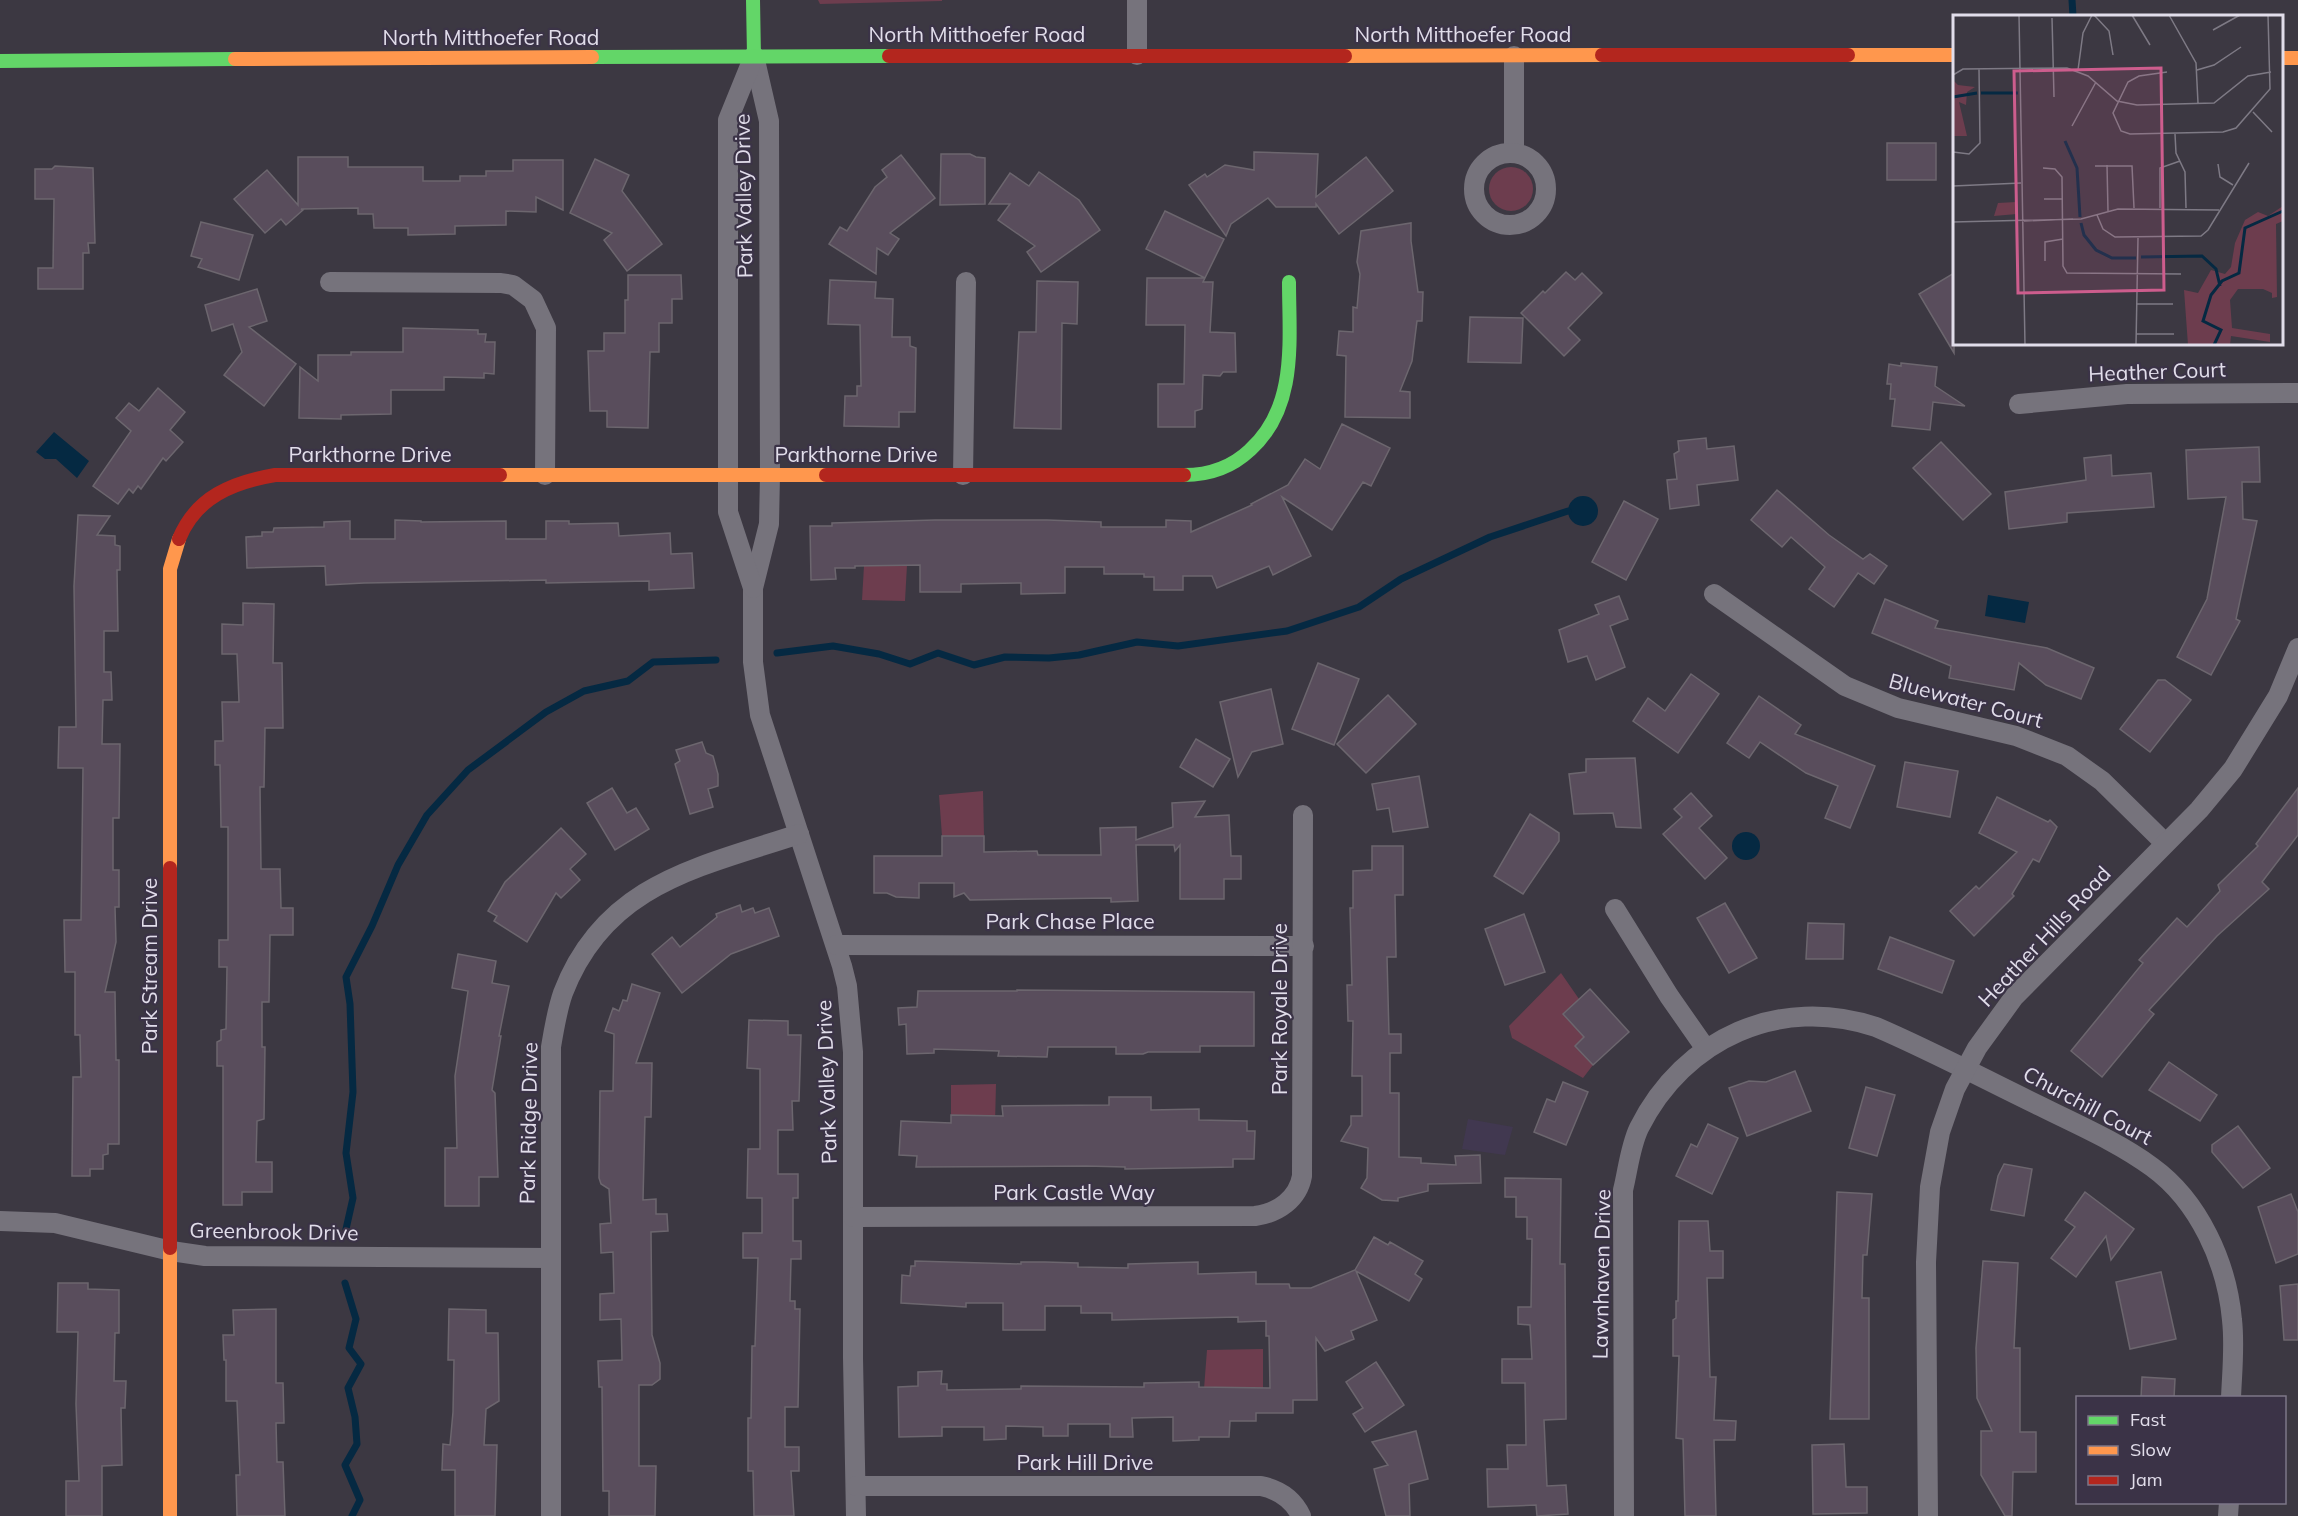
<svg xmlns="http://www.w3.org/2000/svg" width="2298" height="1516" viewBox="0 0 2298 1516" font-family="Mulish,sans-serif">
  <rect width="100%" height="100%" fill="#3c3842"/>
  <path fill="#413850" d="M1468,1119L1513,1127L1505,1155L1462,1149Z"/>
  <g fill="#6d3d4e">
    <path d="M818,0H942V1L820,4Z"/>
    <circle cx="1511" cy="189" r="22"/>
    <path d="M907,565L905,601L862,600L864,566Z"/>
    <path d="M983,791L984,836H942L939,795Z"/>
    <path d="M1561,973L1579,999L1584,1037L1575,1046L1593,1065L1583,1078L1512,1038L1509,1026Z"/>
    <path d="M996,1084L995,1124L986,1116L951,1115V1085Z"/>
    <path d="M1263,1349V1391L1256,1388L1204,1389L1207,1350Z"/>
  </g>
  <g fill="#052942">
    <path d="M54,432L89,461L77,478L56,459H45L36,452Z"/>
    <circle cx="1583" cy="511" r="15"/>
    <path d="M1988,595L2029,602L2025,623L1985,616Z"/>
    <circle cx="1746" cy="846" r="14"/>
  </g>
  <g fill="none" stroke-linecap="round" stroke-linejoin="round">
    <g stroke="#052942" stroke-width="7">
      <path d="M2072,0L2073,16"/>
      <path d="M777,653L833,646L879,654L910,664L938,653L974,665L1005,657L1049,658L1079,655L1137,642L1178,646L1287,631L1359,607L1401,579L1490,537L1568,511"/>
      <path d="M346,1229L353,1198L346,1153L353,1092L350,1004L346,977L372,926L398,865L427,815L468,770L546,712L584,691L628,681L653,662L716,660"/>
      <path d="M345,1283L356,1319L349,1348L361,1364L348,1388L355,1417L357,1444L345,1465L360,1500L352,1516"/>
    </g>
  </g>
  <g fill="#594d5c" stroke="#6c666e" stroke-width="1.5">
    <rect x="1887" y="143" width="49" height="37"/>
    <path d="M1254,152L1318,154L1316,197L1366,157L1393,191L1339,234L1316,204V207H1276L1268,198L1231,224L1226,236L1189,185L1205,174L1207,177L1225,165L1254,170Z"/>
    <path d="M941,154H970L976,157L985,158V204L940,205Z"/>
    <path d="M901,155L935,198L890,233L899,239L888,255L877,248L876,274L829,244L840,227L847,231L875,187L887,177L882,170Z"/>
    <path d="M298,157H348V167H423V181H460V176H486V171H513V160H563V210L536,197V212L506,211V225L455,226V234L408,235V228H374L373,214H358V208L301,209L303,210L286,225L281,219L265,233L234,199L267,170L298,205Z"/>
    <path d="M595,159L629,175L622,191L662,244L627,271L604,240L612,233L570,213Z"/>
    <path d="M55,166L93,168L95,243H88L89,253H83V289H38V268H53L54,199H35V169H52Z"/>
    <path d="M1039,172L1079,200L1100,230L1041,272L1027,252L1035,246L998,220L1010,204H989L1010,173L1029,186Z"/>
    <path d="M1165,211L1224,239L1203,282H1213L1210,332L1235,333L1236,372H1223L1220,376L1203,375L1202,409L1195,411V427H1158V384H1184L1185,325H1146L1147,278H1205L1146,249Z"/>
    <path d="M201,222L253,235L239,280L198,267L202,259L191,256Z"/>
    <path d="M1411,223V241L1418,292H1423L1422,321H1417L1412,361L1400,391L1410,392V418L1345,417L1346,356L1337,355L1339,331L1353,332V307L1357,308L1360,274L1357,262L1361,231Z"/>
    <path d="M1566,272L1575,280L1582,273L1602,293L1568,328L1580,340L1564,356L1521,313L1543,291L1545,293Z"/>
    <path d="M1954,273V353L1919,294Z"/>
    <path d="M628,275H681L682,299H672V323H659V352H650L648,428L607,427V411H590L588,351H604V333H625V300H628Z"/>
    <path d="M830,280L876,282L875,298L893,299L892,337H910V346L916,348L915,412H899V427L844,426L845,396H857V386H861L860,325L828,324Z"/>
    <path d="M1037,281L1078,282L1077,324L1062,323L1061,429L1014,428L1019,332H1036Z"/>
    <path d="M257,289L267,321L249,327L296,364L264,406L224,375L242,352L233,324L212,331L205,305Z"/>
    <path d="M1470,317L1523,318L1521,363L1468,362Z"/>
    <path d="M403,328L478,330V334H486L485,342H495L494,374L484,373V378L444,377V390H391V414L341,415V419L299,418L300,367L318,381V355H351V352H403Z"/>
    <path d="M1901,363L1937,367L1935,386L1965,406L1933,402L1930,430L1892,426L1895,399H1890L1891,384H1887L1889,364L1901,366Z"/>
    <path d="M158,388L185,412L170,430L183,442L166,461L163,458L141,489L138,486L133,493L129,489L118,504L93,486L131,431L116,418L129,403L139,411Z"/>
    <path d="M1342,424L1390,448L1371,486L1363,482L1332,530L1282,497L1311,556L1273,575L1269,566L1217,588L1212,576H1183V590H1154V577H1144V574H1104V567H1065V593L1021,594V583L961,584V592H920V565L855,566V568H835L836,579L811,580L810,526H832V523L935,520H1047L1101,522V527H1166V520L1191,521V532L1252,505L1251,504L1288,485L1305,459L1320,469Z"/>
    <path d="M1706,438L1707,449L1734,446L1738,480L1697,485L1699,505L1670,509L1667,480L1677,479L1674,454L1679,451L1678,441Z"/>
    <path d="M1941,442L1991,494L1963,520L1913,468Z"/>
    <path d="M2259,447L2260,482H2242L2243,519L2257,521L2236,619L2240,621L2211,675L2177,657L2207,599L2226,497L2188,499L2186,450Z"/>
    <path d="M2111,455L2112,476L2151,473L2154,507L2067,513V522L2009,529L2005,492L2086,480L2084,458Z"/>
    <path d="M1777,490L1829,535L1863,559L1870,554L1887,566L1874,584L1858,573L1834,607L1809,589L1825,567L1791,537L1782,547L1751,520Z"/>
    <path d="M1624,501L1658,519L1626,580L1592,562Z"/>
    <path d="M78,515L110,516L97,535L115,536V545L120,546V570H117L118,631H104V672H111L112,700H103L102,744H120L119,818H113V870H119V907H115L116,942L105,992H115L116,1060H119V1144H108V1154L103,1155V1169H90V1176H72L73,1077H81L80,1035H75V972H65L64,920H81L83,768H58L59,727H76L74,586Z"/>
    <path d="M395,520L421,521V522L506,521V539H546V521H569V524L618,523L619,536L670,533L671,554L692,553L694,588L649,590V581L546,583V580L364,583L326,585L325,566L247,568L246,537L262,536V532H273L274,528L324,527V522L350,521V539H395Z"/>
    <path d="M1619,596L1628,619L1610,626L1625,667L1596,680L1587,656L1568,662L1559,630L1599,614L1595,605Z"/>
    <path d="M1885,599L1938,621L1935,628L2047,648L2094,668L2081,699L2046,685L2019,663L2014,690L1949,678L1951,666L1872,633Z"/>
    <path d="M243,603L274,604L273,663H282L283,728H265L264,787H260L261,869H280L281,908H293V935H270L269,1002H262V1047H265L264,1119L257,1121L256,1162H272V1192H242V1205H223V1066H217V1042L221,1040V1030L226,1029L227,967H219V940H228V827H221L220,765H215V741H223L222,702H239L237,654H222V624L243,625Z"/>
    <path d="M1318,663L1359,679L1334,745L1292,729Z"/>
    <path d="M1691,674L1719,694L1678,753L1633,721L1648,698L1665,711Z"/>
    <path d="M2158,680H2165L2191,700L2150,752L2120,729Z"/>
    <path d="M1271,689L1283,744L1252,752L1238,777L1220,702Z"/>
    <path d="M1388,695L1416,724L1366,773L1337,744Z"/>
    <path d="M1759,696L1801,725L1795,734L1875,766L1850,828L1825,818L1838,786L1806,773L1760,742L1749,758L1727,743Z"/>
    <path d="M1196,739L1230,759L1213,787L1180,767Z"/>
    <path d="M702,742L706,753L713,756L718,774V786L708,789L713,807L690,814L675,764L680,761L676,750Z"/>
    <path d="M1635,758L1641,828L1616,827L1613,813L1574,814L1569,774L1586,772V759Z"/>
    <path d="M1905,762L1958,771L1950,817L1897,807Z"/>
    <path d="M1419,776L1428,827L1393,832L1389,808L1377,810L1372,784Z"/>
    <path d="M612,788L627,813L636,808L649,829L615,850L587,803Z"/>
    <path d="M2298,788V835L2262,882L2269,889L2217,936L2149,1010L2154,1014L2102,1077L2071,1051L2143,963L2139,960L2177,918L2187,927L2220,891L2218,885L2258,846L2256,844Z"/>
    <path d="M1691,793L1712,816L1699,828L1727,858L1705,879L1663,834L1682,817L1674,809Z"/>
    <path d="M1997,797L2048,822L2050,820L2057,827L2039,862L2033,859L2012,894L2014,896L1974,936L1950,911L1976,886L1979,889L2017,852L1979,833Z"/>
    <path d="M1205,801L1195,817L1229,815L1231,856H1241V879H1224V899H1180V845L1175,851L1174,845H1136L1138,901L1111,902V898L970,900L964,893L954,897V883H919V898L896,897L887,893H874V856H942V836H984V852L1037,851L1038,855H1101L1100,828L1136,827V840L1173,827L1172,803Z"/>
    <path d="M1530,814L1559,833V841L1523,894L1494,876Z"/>
    <path d="M561,828L586,854L570,869L580,880L561,898L556,893L527,942L494,921L497,916L488,911L505,882Z"/>
    <path d="M1372,846H1403V895H1395L1396,957H1387L1389,1034H1401V1053H1390V1093H1399V1157L1421,1158V1163L1456,1165L1455,1156L1480,1155L1481,1183L1428,1184V1191L1398,1198V1201L1382,1200L1361,1188L1367,1178L1368,1148L1341,1141L1351,1125V1116H1362V1076H1352L1353,1021H1348L1347,985H1352L1350,908H1353V871L1372,870Z"/>
    <path d="M1725,903L1757,958L1729,973L1697,918Z"/>
    <path d="M740,905L742,912L753,908L755,913L769,908L779,936L731,954L682,993L652,954L672,937L680,947L717,917L716,914Z"/>
    <path d="M1524,914L1545,972L1505,985L1485,929Z"/>
    <path d="M1808,923L1844,924L1843,959H1806Z"/>
    <path d="M1890,937L1954,961L1942,993L1878,969Z"/>
    <path d="M458,954L496,961L492,983L509,986L499,1036H501L492,1090L495,1093L498,1177H479V1206H445V1148H457L455,1076L468,991L452,988Z"/>
    <path d="M632,984L660,993L636,1063H652L651,1117H645L643,1200L656,1199V1214H667L668,1231L651,1232L652,1335L660,1363V1379L652,1385H639V1466H656L655,1516H609V1491H603L602,1387H599L598,1361L622,1360L621,1319L600,1320V1294L614,1293L613,1252L601,1253L600,1224L611,1223L609,1189L601,1184L599,1178L600,1091H613L614,1034L605,1031L613,1008L619,1011L623,1000L627,1001Z"/>
    <path d="M1590,989L1629,1032L1593,1065L1575,1046L1584,1037L1563,1014Z"/>
    <path d="M1017,990L1254,992V1046H1200V1052H1148L1143,1054H1116V1047H1048L1047,1057L998,1056L999,1051L934,1049V1053L907,1054L906,1024L899,1025L898,1008L917,1007L918,991H1017Z"/>
    <path d="M749,1020L788,1021V1035H801L799,1101H792L793,1130H778V1174H798V1198H793V1241H801V1259H791L790,1301H795V1309H800L798,1407H785V1447H799V1471H791L794,1516H754L753,1471H748V1418H751L752,1346H755L758,1258H743V1233H762V1198H747L748,1149H760V1069L747,1068Z"/>
    <path d="M2169,1062L2217,1095L2200,1121L2149,1090Z"/>
    <path d="M1795,1071L1811,1111L1747,1136L1729,1088L1749,1081L1766,1082Z"/>
    <path d="M1563,1082L1588,1092L1566,1145L1534,1132L1547,1099L1555,1102Z"/>
    <path d="M1866,1087L1895,1095L1877,1156L1849,1148Z"/>
    <path d="M1109,1097H1151V1110L1199,1109V1120L1247,1121V1131H1255L1254,1159H1233V1167L1125,1169V1167L1086,1166L916,1167L917,1156L899,1155L901,1121L951,1123V1115L1003,1116L1002,1106L1109,1105Z"/>
    <path d="M1708,1124L1738,1138L1712,1194L1676,1176L1691,1144L1697,1147Z"/>
    <path d="M2238,1126L2270,1168L2243,1188L2212,1152V1145Z"/>
    <path d="M2004,1164L2032,1169L2024,1216L1991,1210L1998,1176Z"/>
    <path d="M1505,1178L1561,1179L1560,1264H1565L1566,1419L1544,1420L1547,1486L1566,1485L1568,1514L1537,1516L1536,1505L1488,1507L1487,1469H1508L1507,1445H1526L1525,1383H1502V1359H1532L1530,1325L1518,1324V1307H1531L1532,1239H1527V1217H1516V1197H1505Z"/>
    <path d="M1837,1192L1872,1194L1867,1255H1863L1862,1298H1869V1419H1830Z"/>
    <path d="M2085,1192L2134,1229L2111,1260L2106,1236L2076,1277L2051,1258L2075,1227L2065,1220Z"/>
    <path d="M2291,1194L2298,1212V1254L2276,1263L2258,1207Z"/>
    <path d="M1679,1221H1708L1710,1251H1723V1278H1707L1710,1377H1716L1714,1420L1736,1421L1735,1440H1714L1716,1516H1685L1683,1439L1676,1438L1679,1356H1673V1320L1676,1318V1301H1678Z"/>
    <path d="M1374,1237L1388,1245L1390,1242L1423,1261L1415,1274L1422,1279L1409,1301L1356,1271L1377,1320L1351,1331L1354,1339L1325,1351L1316,1338L1317,1400H1293V1413H1256V1421H1230L1229,1437H1199V1440L1173,1441V1417L1132,1418L1133,1437H1110V1424H1068V1436H1043V1427L1006,1426V1439L984,1440V1427H942V1436L899,1437L898,1387L918,1386V1372L942,1371L941,1384H947V1390L1021,1389V1386L1144,1387V1383L1199,1382V1387L1270,1388L1269,1336H1266V1321L1238,1322V1317L1112,1320V1313H1081V1306H1045V1330H1003V1303H966V1307L901,1303L902,1275L910,1276L911,1266H915V1261L1021,1264V1262H1045L1078,1263V1267L1128,1268V1264L1198,1262V1274L1256,1272V1284H1289L1290,1288H1311L1355,1270Z"/>
    <path d="M1983,1261L2018,1263L2014,1348H2020V1432H2036V1472H2013L2012,1516H2005L1981,1475V1431H1992L1977,1398L1976,1348Z"/>
    <path d="M2161,1272L2176,1339L2130,1349L2116,1282Z"/>
    <path d="M58,1283H88V1289L119,1290V1333H115L114,1381H126L125,1408H121L122,1465L102,1466V1516H66V1481H79L76,1404L78,1332H57Z"/>
    <path d="M2298,1284V1340H2284L2280,1286Z"/>
    <path d="M276,1309V1383H283L284,1423H276L277,1462H283L285,1516H237L236,1475H240L237,1401H226V1360H224L223,1335H234L233,1310Z"/>
    <path d="M449,1309L486,1310V1333H498L499,1401L486,1409L484,1445H497L495,1516H455V1470H442L443,1444L450,1445L453,1412L454,1360H448Z"/>
    <path d="M1376,1362L1404,1405L1365,1432L1353,1414L1363,1408L1346,1382Z"/>
    <path d="M2142,1377L2175,1379L2174,1398H2141Z"/>
    <path d="M1416,1431L1428,1479L1409,1484L1410,1516H1386L1374,1469L1388,1465L1372,1442Z"/>
    <path d="M1844,1444L1846,1487H1867V1513L1813,1514L1812,1445Z"/>
  </g>
  <g fill="none" stroke-linecap="round" stroke-linejoin="round">
    <g stroke="#76737c" stroke-width="20">
      <path d="M1137,55V0"/>
      <path d="M754,56L769,121L770,475L769,524L753,588V662L760,715L842,966L847,986L853,1052V1358L856,1516"/>
      <path d="M1514,153V56"/>
      <circle cx="1510" cy="189" r="36"/>
      <path d="M330,282L501,283L513,285L533,300L546,328L545,475"/>
      <path d="M2019,404L2127,394L2298,393"/>
      <path d="M963,475L966,282"/>
      <path d="M753,588L728,512V120L754,56"/>
      <path d="M1714,594L1845,686L1898,708L2016,736L2067,756L2102,781L2165,843"/>
      <path d="M1615,909L1669,996L1706,1049"/>
      <path d="M836,945L1304,946"/>
      <path d="M853,1217L1255,1216C1278,1213 1298,1199 1302,1176L1303,815"/>
      <path d="M0,1221L55,1223L171,1251L205,1256L551,1258"/>
      <path d="M856,1486H1261C1280,1490 1293,1499 1301,1516"/>
      <path d="M551,1516V1047C554,1029 557,1010 563,993C605,883 700,867 799,834"/>
      <path d="M1624,1516L1623,1190C1628,1170 1630,1147 1639,1128C1684,1038 1780,995 1876,1027C1932,1051 1986,1080 2040,1106C2078,1125 2118,1142 2152,1167C2199,1201 2227,1263 2232,1320C2235,1346 2232,1372 2231,1398"/>
      <path d="M1928,1516L1926,1262L1930,1187L1940,1132L1955,1089L1977,1048L2014,997L2199,810L2233,769L2278,696L2298,648"/>
      <path d="M2228,1516L2229,1502"/>
    </g>
    <g stroke="#63d668" stroke-width="14">
      <path d="M753,0L754,56"/>
      <path d="M592,57L889,56"/>
      <path d="M0,61L235,59"/>
      <path d="M1184,475C1209,475 1231,468 1250,450C1298,407 1289,340 1289,282"/>
    </g>
    <g stroke="#ff974d" stroke-width="14">
      <path d="M1848,55H1954"/>
      <path d="M1345,56L1602,55"/>
      <path d="M2282,58H2298"/>
      <path d="M235,59L592,57"/>
      <path d="M500,475H826"/>
      <path d="M170,868V569L179,539"/>
      <path d="M170,1248V1516"/>
    </g>
    <g stroke="#b3261e" stroke-width="14">
      <path d="M1602,55H1848"/>
      <path d="M889,56H1345"/>
      <path d="M826,475H1184"/>
      <path d="M179,539C196,497 233,482 275,475H500"/>
      <path d="M170,868V1248"/>
    </g>
  </g>
  <g text-anchor="middle" dominant-baseline="central" stroke-width="4.5" stroke-linejoin="round" paint-order="stroke">
    <g font-size="21" fill="#e1ddea" stroke="#3b3347">
      <text x="977" y="34">North Mitthoefer Road</text>
      <text x="1463" y="34">North Mitthoefer Road</text>
      <text x="491" y="37">North Mitthoefer Road</text>
      <text transform="translate(743 196) rotate(-91)">Park Valley Drive</text>
      <text transform="translate(2157 371) rotate(-2)">Heather Court</text>
      <text x="370" y="454">Parkthorne Drive</text>
      <text x="856" y="454">Parkthorne Drive</text>
      <text transform="translate(1966 700) rotate(15)">Bluewater Court</text>
      <text x="1070" y="921">Park Chase Place</text>
      <text transform="translate(2044 936) rotate(-47)">Heather Hills Road</text>
      <text transform="translate(149 966) rotate(-90)">Park Stream Drive</text>
      <text transform="translate(1279 1009) rotate(-90)">Park Royale Drive</text>
      <text transform="translate(826 1082) rotate(-92)">Park Valley Drive</text>
      <text transform="translate(2088 1105) rotate(28)">Churchill Court</text>
      <text transform="translate(528 1123) rotate(-89)">Park Ridge Drive</text>
      <text x="1074" y="1192">Park Castle Way</text>
      <text transform="translate(274 1231) rotate(1)">Greenbrook Drive</text>
      <text transform="translate(1601 1274) rotate(-89)">Lawnhaven Drive</text>
      <text x="1085" y="1462">Park Hill Drive</text>
    </g>
  </g>
  <g transform="translate(1953 15)">
    <rect width="330" height="330" fill="#3c3842"/>
    <path d="M0,65L5,70L22,72L14,77L13,90L6,87L14,121H0ZM63,187L64,199L41,201L45,188ZM330,191V206L323,209L324,282L319,283V278L310,274H285L277,285L279,313L317,319V327L278,321L277,330H235L231,275L245,278L258,255L272,259L278,252L282,228L292,205L305,197L315,201Z" fill="#6d3d4e"/>
    <path fill="none" stroke="#052942" stroke-width="3" d="M28,78H65M0,82L24,78M112,126L124,153L127,202M128,208L131,220L143,235L159,243H183M188,242L249,241L263,254L267,271M261,330L268,315L250,306L258,280L269,266L286,258L292,213L330,196"/>
    <path fill="none" stroke="#7e7a85" stroke-width="1.5" d="M66,0L72,330M141,0L156,16L160,40M179,0L197,30M216,0L243,48L245,88M99,3L101,82M260,15L287,0M125,55L130,18L139,0M244,55L261,50L288,32M214,57L186,61L175,67L160,98L168,116L177,119L270,117L283,113L317,74L315,0M0,60L10,54L114,53L135,61L164,86L184,90L261,88L295,61L318,57M300,97L319,117M119,111L143,67M222,119L223,138L232,157L233,193M0,137L16,139L27,128L26,54M265,149L267,162L280,170M154,150L155,196M142,151H179L181,193M90,153L102,154L109,162L110,251L114,258L228,259M0,171L68,168M91,184H109M207,193V153L227,146M144,200L150,214L162,222L248,221L255,215L296,148M71,206L120,204M0,207L128,204L165,194L266,195M92,246V227L110,224M183,289H220M183,319H221M183,330L185,223"/>
    <path fill="#cd5d8d" fill-opacity="0.15" stroke="#cd5d8d" stroke-width="3" d="M208,53L211,275L65,278L61,56Z"/>
    <rect width="330" height="330" fill="none" stroke="#e1ddea" stroke-width="3"/>
  </g>
  <rect x="2076" y="1396" width="210" height="108" fill="#3b3347" stroke="#7d7788" stroke-width="1.5"/>
  <rect x="2088" y="1416" width="30" height="9" fill="#63d668" stroke="#7d7788" stroke-width="1.5"/>
  <text x="2130" y="1426" font-size="18" fill="#e1ddea">Fast</text>
  <rect x="2088" y="1446" width="30" height="9" fill="#ff974d" stroke="#7d7788" stroke-width="1.5"/>
  <text x="2130" y="1456" font-size="18" fill="#e1ddea">Slow</text>
  <rect x="2088" y="1476" width="30" height="9" fill="#b3261e" stroke="#7d7788" stroke-width="1.5"/>
  <text x="2130" y="1486" font-size="18" fill="#e1ddea">Jam</text>
</svg>
